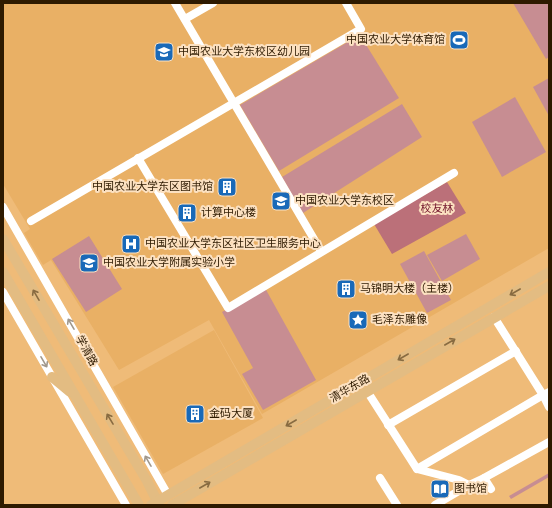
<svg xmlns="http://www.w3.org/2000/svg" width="552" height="508" viewBox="0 0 552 508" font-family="Overpass,'Noto Sans SC',sans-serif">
  <rect width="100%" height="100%" fill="#efbb78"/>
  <g fill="#e9b065">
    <path d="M3,3H549V248L262,414L209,320L119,370L51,260L43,265L24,233L30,229L3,184Z"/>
    <path d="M214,330L263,418L163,474L113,387Z"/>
  </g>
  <g fill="#c78d92">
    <path d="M513,3H549V57L546,59Z"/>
    <path d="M360,35L399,98L279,171L240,105Z"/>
    <path d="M549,78V116L533,87Z"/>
    <path d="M515,97L546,152L502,177L472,122Z"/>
    <path d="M402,104L422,137L303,213L282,177Z"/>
    <path d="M466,234L480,259L442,281L427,255Z"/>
    <path d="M89,236L122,289L86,312L52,259Z"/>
    <path d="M424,251L451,300L427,313L400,264Z"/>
    <path d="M265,288L316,380L263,410L242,374L253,368L222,312Z"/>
    <path d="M549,473V477L511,499L509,496Z"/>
  </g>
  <path fill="#bb7079" d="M447,182L466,213L392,254L374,224Z"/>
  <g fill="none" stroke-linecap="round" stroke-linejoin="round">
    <g stroke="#fff" stroke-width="8">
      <path d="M175,3L321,251"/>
      <path d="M185,19L213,3"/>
      <path d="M138,158L228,308L454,173"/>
      <path d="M3,207L168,495"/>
      <path d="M31,221L361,29L346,3"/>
      <path d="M3,292L126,505"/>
      <path d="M367,391L417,469L459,480L469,485L484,478L491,489"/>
      <path d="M549,392L543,395L549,407"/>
      <path d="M388,425L516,351"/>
      <path d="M417,469L543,395L494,317"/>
      <path d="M380,478L397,505"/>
      <path d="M484,478L549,442"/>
      <path d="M435,505L469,485"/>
    </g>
    <g stroke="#e3bc82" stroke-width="10">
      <path d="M3,239L147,481L159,505"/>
      <path d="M3,272L139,505"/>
      <path d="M52,377L70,392"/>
      <path d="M151,505L549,272"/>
      <path d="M172,505L549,286"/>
    </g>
  </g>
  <defs><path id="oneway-shaft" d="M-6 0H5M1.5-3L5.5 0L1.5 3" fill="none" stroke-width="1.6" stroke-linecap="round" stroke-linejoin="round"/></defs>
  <g stroke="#886b41">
    <use href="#oneway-shaft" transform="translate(515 292) rotate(150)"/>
    <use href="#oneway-shaft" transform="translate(36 295) rotate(-120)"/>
    <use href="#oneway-shaft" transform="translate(450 342) rotate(-30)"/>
    <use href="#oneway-shaft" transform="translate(403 357) rotate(150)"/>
    <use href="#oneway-shaft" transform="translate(110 419) rotate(-121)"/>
    <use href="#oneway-shaft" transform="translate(291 423) rotate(150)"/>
    <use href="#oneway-shaft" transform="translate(205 485) rotate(-30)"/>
  </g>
  <g stroke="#a1988c">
    <use href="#oneway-shaft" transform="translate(71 324) rotate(-120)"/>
    <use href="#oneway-shaft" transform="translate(44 362) rotate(60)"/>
    <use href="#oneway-shaft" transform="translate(148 461) rotate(-120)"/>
  </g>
  <defs>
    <symbol id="stadium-square" viewBox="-11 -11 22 22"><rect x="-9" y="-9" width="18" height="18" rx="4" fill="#1969b8" stroke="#fce1c1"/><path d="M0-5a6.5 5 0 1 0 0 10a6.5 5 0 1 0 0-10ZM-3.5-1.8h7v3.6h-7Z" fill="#fff"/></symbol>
    <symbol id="school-square" viewBox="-11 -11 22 22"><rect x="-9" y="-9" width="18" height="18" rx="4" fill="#1969b8" stroke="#fce1c1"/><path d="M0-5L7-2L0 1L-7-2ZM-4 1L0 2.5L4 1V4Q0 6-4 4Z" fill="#fff"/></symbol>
    <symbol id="building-square" viewBox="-11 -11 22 22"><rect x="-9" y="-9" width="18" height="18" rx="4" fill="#1969b8" stroke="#fce1c1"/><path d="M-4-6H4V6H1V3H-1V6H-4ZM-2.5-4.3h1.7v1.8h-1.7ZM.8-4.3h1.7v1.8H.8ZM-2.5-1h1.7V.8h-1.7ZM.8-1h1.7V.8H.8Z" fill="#fff"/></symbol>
    <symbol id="university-square" viewBox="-11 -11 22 22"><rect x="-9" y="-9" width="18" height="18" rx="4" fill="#1969b8" stroke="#fce1c1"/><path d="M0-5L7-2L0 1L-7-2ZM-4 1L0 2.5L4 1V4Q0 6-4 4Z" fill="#fff"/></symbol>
    <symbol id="hospital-square" viewBox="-11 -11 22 22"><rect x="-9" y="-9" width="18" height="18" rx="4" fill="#1969b8" stroke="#fce1c1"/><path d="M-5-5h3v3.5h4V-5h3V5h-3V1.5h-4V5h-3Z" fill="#fff"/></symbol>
    <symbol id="sight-square" viewBox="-11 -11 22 22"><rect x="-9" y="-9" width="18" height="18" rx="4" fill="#1969b8" stroke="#fce1c1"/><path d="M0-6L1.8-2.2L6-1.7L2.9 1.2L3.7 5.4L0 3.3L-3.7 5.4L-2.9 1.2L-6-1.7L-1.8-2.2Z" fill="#fff"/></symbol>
    <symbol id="library-square" viewBox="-11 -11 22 22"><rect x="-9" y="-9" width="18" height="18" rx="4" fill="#1969b8" stroke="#fce1c1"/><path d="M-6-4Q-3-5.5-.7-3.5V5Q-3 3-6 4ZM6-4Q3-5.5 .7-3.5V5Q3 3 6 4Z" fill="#fff"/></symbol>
  </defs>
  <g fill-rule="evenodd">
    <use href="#stadium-square" x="448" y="29" width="22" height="22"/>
    <use href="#school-square" x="153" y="41" width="22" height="22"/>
    <use href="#building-square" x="216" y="176" width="22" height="22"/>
    <use href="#university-square" x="270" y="190" width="22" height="22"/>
    <use href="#building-square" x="176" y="202" width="22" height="22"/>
    <use href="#hospital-square" x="120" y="233" width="22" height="22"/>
    <use href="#school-square" x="78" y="252" width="22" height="22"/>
    <use href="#building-square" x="335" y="278" width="22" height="22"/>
    <use href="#sight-square" x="347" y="309" width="22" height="22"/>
    <use href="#building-square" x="184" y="403" width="22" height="22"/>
    <use href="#library-square" x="429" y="478" width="22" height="22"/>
  </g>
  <g text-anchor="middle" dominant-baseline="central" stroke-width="4" stroke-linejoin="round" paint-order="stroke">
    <g font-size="11" fill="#2e1a00" stroke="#fce1c1" text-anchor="start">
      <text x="445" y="40" text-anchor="end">中国农业大学体育馆</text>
      <text x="178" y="52">中国农业大学东校区幼儿园</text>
      <text x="213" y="187" text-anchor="end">中国农业大学东区图书馆</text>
      <text x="295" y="201">中国农业大学东校区</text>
      <text x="201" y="213">计算中心楼</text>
      <text x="145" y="244">中国农业大学东区社区卫生服务中心</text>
      <text x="103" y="263">中国农业大学附属实验小学</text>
      <text x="360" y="289">马锦明大楼（主楼）</text>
      <text x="372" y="320">毛泽东雕像</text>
      <text x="209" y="414">金码大厦</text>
      <text x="454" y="489">图书馆</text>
    </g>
    <g font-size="11" fill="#71142b" stroke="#fce1c1">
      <text x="437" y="209">校友林</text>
    </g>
    <g font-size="11" fill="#2e1a00" stroke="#fce1c1">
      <text transform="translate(86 351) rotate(61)">学清路</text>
      <text transform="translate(350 389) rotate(-30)">清华东路</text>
    </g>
  </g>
  <rect width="552" height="508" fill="none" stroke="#2e1a00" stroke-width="8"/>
</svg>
